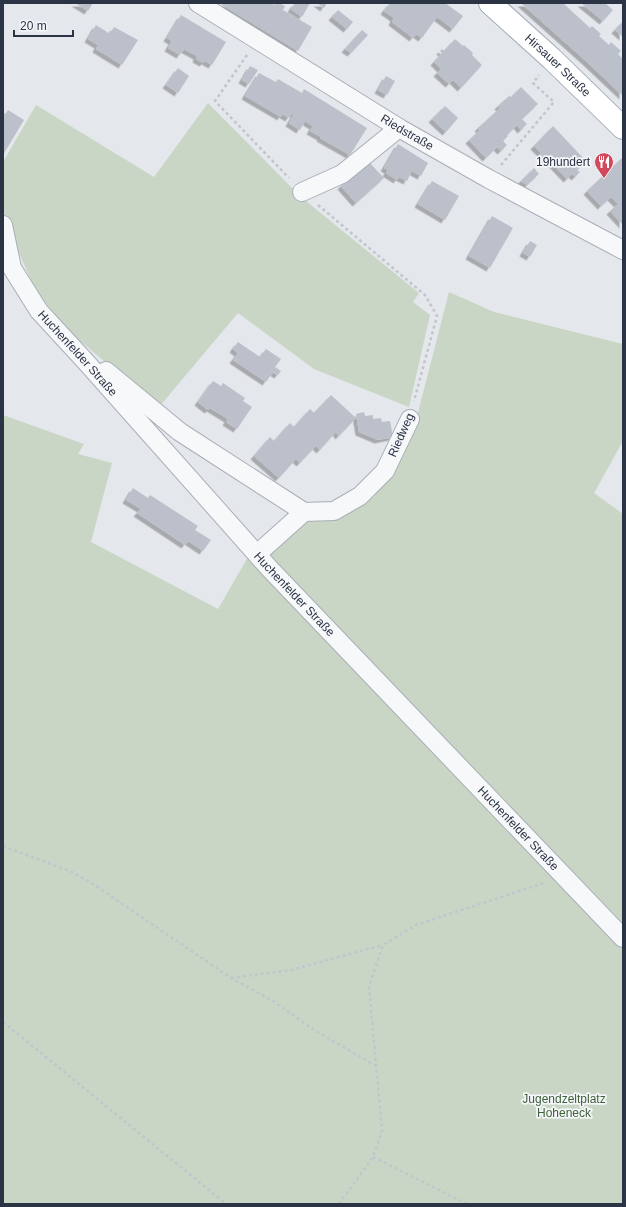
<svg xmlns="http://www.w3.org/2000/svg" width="626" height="1207" viewBox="0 0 626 1207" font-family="Helvetica,sans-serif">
  <defs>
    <filter id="shadow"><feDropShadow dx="-3.5" dy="3.5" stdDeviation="0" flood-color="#0004"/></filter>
  </defs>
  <rect width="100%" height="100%" fill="#e4e7ec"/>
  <g fill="#c9d6c5">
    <path d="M208,103L301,197L419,293L413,302L430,315L409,407L314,369L238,313L159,407L67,330L35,289L3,217V162L36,105L154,177Z"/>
    <path d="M449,292L494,312L623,344V441L594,493L623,514V1204H3V415L84,444L78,454L112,463L91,542L218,609L248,557L306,518L338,516L374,497L412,436Z"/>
  </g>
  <g fill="#bbc0ca" filter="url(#shadow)">
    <path d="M75,3H93L88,11Z"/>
    <path d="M219,3H272L275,5V3H279L285,6L283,10L312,27L298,51Z"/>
    <path d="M295,3H310L302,17L291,9Z"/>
    <path d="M317,3H327L324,8Z"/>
    <path d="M390,3H445L463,16L453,29L437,17L422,38L416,34L413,38L392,22L394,18L384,11Z"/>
    <path d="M521,3H563L590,28L592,26L601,34L599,36L609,45L611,42L621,51L618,54L623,59V96L587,62Z"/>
    <path d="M581,3H605L613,10L603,21Z"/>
    <path d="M338,10L353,22L347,29L332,17Z"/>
    <path d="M181,15L226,42L212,65L205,61L203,63L196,59L197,56L184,49L180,55L168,48L172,41L167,38Z"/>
    <path d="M623,21V37L615,30Z"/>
    <path d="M96,25L110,34L114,27L138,40L122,65L96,49L98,45L88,39Z"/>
    <path d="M362,30L368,35L351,53L345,49Z"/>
    <path d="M455,39L463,46L464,45L473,53L472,55L482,65L461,88L453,80L449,84L437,73L441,69L434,62L442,53L440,51L442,49L444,51Z"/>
    <path d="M250,66L258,70L249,84L242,80Z"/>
    <path d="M178,68L189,76L178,93L166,85Z"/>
    <path d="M259,73L276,82L278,79L302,93L304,89L367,128L350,155L320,138L321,137L310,131L313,126L305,121L300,130L289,123L294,114L292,113L289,118L282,114L281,117L245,96Z"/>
    <path d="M386,76L395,81L387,95L378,90Z"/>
    <path d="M521,87L538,104L522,119L527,124L521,130L517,125L507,135L508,136L503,141L507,145L501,151L497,147L486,158L469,140L480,130L478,128L500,108L498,106L509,96L511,97Z"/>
    <path d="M445,106L458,118L446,132L432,119Z"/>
    <path d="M8,110L24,120L3,155V118Z"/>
    <path d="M553,126L586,161L577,170L580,172L575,177L572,174L567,179L548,159L545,162L539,155L541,153L534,146Z"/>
    <path d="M398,144L428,163L421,176L412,171L407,181L399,177L397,180L386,173L388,170L384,168Z"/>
    <path d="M623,157V225L610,211L618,204L611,197L601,206L587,191Z"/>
    <path d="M368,161L384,178L356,203L341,186Z"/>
    <path d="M534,168L539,174L527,185L521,181Z"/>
    <path d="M432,181L459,196L445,220L418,204Z"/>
    <path d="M492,216L513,228L490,268L469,256Z"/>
    <path d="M530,241L537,245L530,257L523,253Z"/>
    <path d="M238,342L260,357L266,349L281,359L275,367L281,371L278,375L273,372L266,382L233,360L238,353L233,349Z"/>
    <path d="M213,381L221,386L223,383L245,398L243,401L252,407L237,429L226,422L228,419L210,408L208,410L198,402Z"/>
    <path d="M331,395L356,418L339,436L336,432L320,450L316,446L300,463L296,459L279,478L254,456L270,437L274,441L290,423L294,427L310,409L314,413Z"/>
    <path d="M364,412L365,416L373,415V419L381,418L382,422L390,421L393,437L378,440L359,432L356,414Z"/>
    <path d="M133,488L148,498L150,495L198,526L195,530L211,540L203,551L188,541L185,545L137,513L141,509L126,500Z"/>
  </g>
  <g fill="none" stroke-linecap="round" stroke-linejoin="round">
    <defs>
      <g id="minor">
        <path id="s1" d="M198,3L399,128L489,179L623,250"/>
        <path d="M302,192L342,174L399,128"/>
        <path id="s2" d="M3,225L12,268L39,311L86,362L269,568L623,938"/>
        <path d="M106,371L180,432L304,512L334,511L360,496L385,471L410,419"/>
        <path d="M257,554L304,512"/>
      </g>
      <g id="primary">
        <path id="s3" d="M490,3L552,59L623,128"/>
      </g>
    </defs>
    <use href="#minor" stroke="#a9aeb7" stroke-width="20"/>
    <use href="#primary" stroke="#a3abb8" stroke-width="24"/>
    <g stroke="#c2c5cb" stroke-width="2.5" stroke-dasharray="3 3" stroke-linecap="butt">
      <path d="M247,55L215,101L289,178"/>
      <path d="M501,165L554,102L533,83L539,75"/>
      <path d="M318,205L425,295L437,316L414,401"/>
      <path d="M3,846L72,872L93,884L231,978L273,1001L314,1030L376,1066"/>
      <path d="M231,978L291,970L383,945"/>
      <path d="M3,1022L226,1204"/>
      <path d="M373,1157L467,1204"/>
      <path d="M339,1204L373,1157L382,1131L369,986L383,945L416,925L544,883"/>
    </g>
    <use href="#minor" stroke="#f7f8fa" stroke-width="18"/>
    <use href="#primary" stroke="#fff" stroke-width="22"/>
  </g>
  <defs>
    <symbol id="restaurant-pin" viewBox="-11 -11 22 30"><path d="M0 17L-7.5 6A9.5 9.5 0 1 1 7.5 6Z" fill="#d1495b" stroke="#f4f6f9"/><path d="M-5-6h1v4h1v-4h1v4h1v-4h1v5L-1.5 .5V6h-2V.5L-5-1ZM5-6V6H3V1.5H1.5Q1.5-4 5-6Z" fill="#fff"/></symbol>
  </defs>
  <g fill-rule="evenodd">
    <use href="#restaurant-pin" x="593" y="151" width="22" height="30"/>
  </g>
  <g text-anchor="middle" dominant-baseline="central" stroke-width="3.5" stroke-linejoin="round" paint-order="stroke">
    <g font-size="12" fill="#2b3445" stroke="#f4f6f9">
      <text stroke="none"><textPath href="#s3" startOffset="92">Hirsauer Straße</textPath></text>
      <text stroke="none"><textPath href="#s1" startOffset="246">Riedstraße</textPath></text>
      <text stroke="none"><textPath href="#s2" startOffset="152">Huchenfelder Straße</textPath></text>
      <text transform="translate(401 435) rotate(-66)">Riedweg</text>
      <text stroke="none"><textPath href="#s2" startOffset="476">Huchenfelder Straße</textPath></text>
      <text stroke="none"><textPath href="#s2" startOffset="800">Huchenfelder Straße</textPath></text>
    </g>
    <g font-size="12" fill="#2b3445" stroke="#f4f6f9" text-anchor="end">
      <text x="590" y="162">19hundert</text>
    </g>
    <g font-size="12" fill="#3f6138" stroke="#f4f6f9">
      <text x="564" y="1099">Jugendzeltplatz<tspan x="564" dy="14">Hoheneck</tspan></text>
    </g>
  </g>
  <rect width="626" height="1207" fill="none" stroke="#2b3445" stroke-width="8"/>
  <path d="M14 30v6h59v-6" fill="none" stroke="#2b3445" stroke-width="2"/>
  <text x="20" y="30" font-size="12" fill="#2b3445" stroke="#f4f6f9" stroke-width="3" paint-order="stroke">20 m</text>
</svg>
